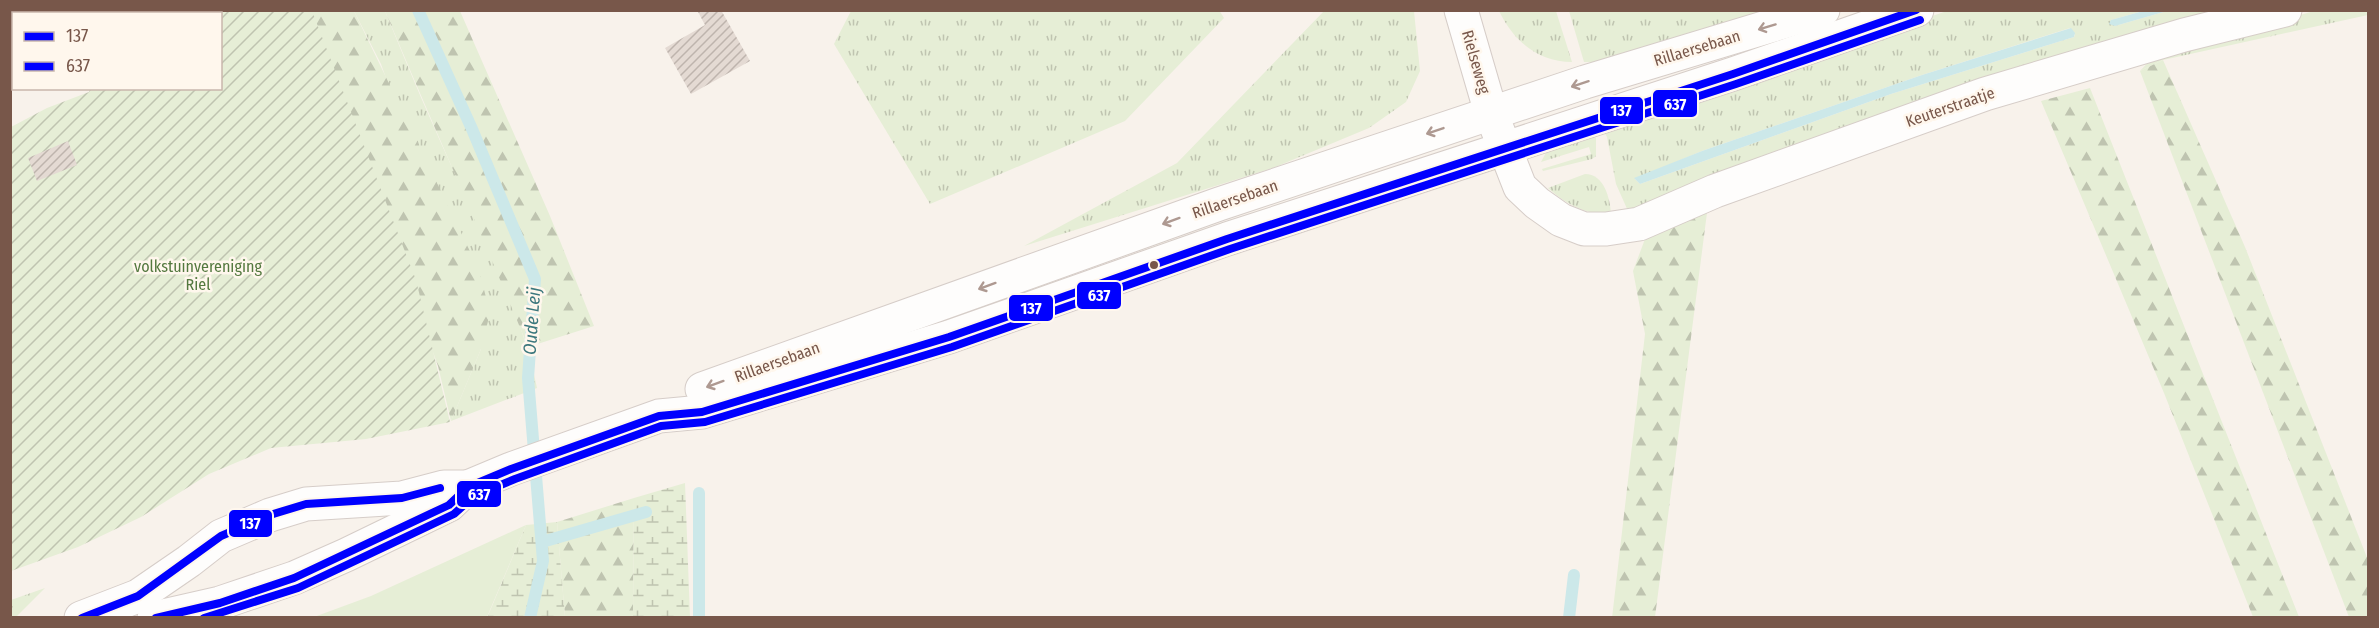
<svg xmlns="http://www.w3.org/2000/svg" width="2379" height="628" viewBox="0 0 2379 628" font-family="'Fira Sans Condensed',sans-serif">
  <defs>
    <pattern id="grass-tufts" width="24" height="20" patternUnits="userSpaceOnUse" patternTransform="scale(1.5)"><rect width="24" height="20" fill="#e6eed6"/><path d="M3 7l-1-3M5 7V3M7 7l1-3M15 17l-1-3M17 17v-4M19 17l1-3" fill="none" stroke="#bfc4b0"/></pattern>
    <pattern id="forest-firs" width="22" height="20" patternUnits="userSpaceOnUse" patternTransform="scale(1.5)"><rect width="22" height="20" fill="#e6eed6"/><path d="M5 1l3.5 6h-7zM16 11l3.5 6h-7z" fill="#bfc4b0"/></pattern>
    <pattern id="wetland-marsh" width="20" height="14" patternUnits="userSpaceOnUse" patternTransform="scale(1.5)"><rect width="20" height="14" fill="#e6eed6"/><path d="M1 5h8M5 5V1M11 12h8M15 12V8" fill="none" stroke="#bfc4b0"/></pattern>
    <pattern id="garden-furrows" width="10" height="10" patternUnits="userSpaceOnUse" patternTransform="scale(1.5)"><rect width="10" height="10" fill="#e6eed6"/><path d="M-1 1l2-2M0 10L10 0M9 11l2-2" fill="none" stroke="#bfc4b0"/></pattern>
    <pattern id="building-hatch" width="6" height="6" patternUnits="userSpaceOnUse" patternTransform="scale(1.5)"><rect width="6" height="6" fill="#e4dad3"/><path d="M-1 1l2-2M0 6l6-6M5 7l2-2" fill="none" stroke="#beb4ad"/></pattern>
  </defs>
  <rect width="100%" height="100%" fill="#f8f2eb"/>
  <g fill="url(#grass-tufts)" fill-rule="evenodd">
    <path d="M1219,10L1224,18L1125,121L930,204L834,44L851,11Z"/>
    <path d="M354,11H385C409,70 434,129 461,187C490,252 523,318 537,388L451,421L481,349L381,64Z"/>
    <path d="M1324,11H1414L1420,71L1406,102L1369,128L1273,168L1024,246L1177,163Z"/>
    <path d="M1499,11H1556L1572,62C1537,62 1513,40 1499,11Z"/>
    <path d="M1569,11H1781L1609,62H1584Z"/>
    <path d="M1947,11H2143L2111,20L2115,26L2167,11H2249L1628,211L1616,184L1607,137L1602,128ZM2070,28L2075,35L2074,37L1891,94L1640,184L1635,179L1702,151L1922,75Z"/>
    <path d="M2314,11H2368V15L2163,60L2140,71L2154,56Z"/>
    <path d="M1589,131L1596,138V156L1592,159L1543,171L1542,169L1591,154L1589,147L1541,162L1549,147Z"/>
    <path d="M1585,174C1604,174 1610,198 1611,214C1586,215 1567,205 1548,188Z"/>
    <path d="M45,588L16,617H11V600Z"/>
  </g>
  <g fill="url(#forest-firs)">
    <path d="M11,10H134V11L128,14H14L13,66L11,68Z"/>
    <path d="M311,11H354L479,270L490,313L481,349L451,421L438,366Z"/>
    <path d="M385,11H460L550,216L594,326L528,347C482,234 432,123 385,11Z"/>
    <path d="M2163,60L2245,247L2368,560V617H2349L2140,71Z"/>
    <path d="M2090,88L2299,617H2253L2164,393L2041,101Z"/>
    <path d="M1708,205L1655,617L1612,618L1645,334L1633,271L1645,239Z"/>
    <path d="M634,498L633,617H565L557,522Z"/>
  </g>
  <g fill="url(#wetland-marsh)">
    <path d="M685,483L690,617H633L634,498Z"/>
    <path d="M557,522L565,617L487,618L526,525Z"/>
  </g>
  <path fill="#e6eed6" d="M526,525L487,617H314L371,596Z"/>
  <path fill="url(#garden-furrows)" d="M205,10L312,11L416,280L450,422L366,439L271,448L209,474L141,517L78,547L11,571V127L47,108L89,92L90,89L220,88V14L198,13Z"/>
  <g fill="#cce8e9">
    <path d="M2143,11H2167L2115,26L2109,24L2111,20Z"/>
    <path d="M2071,28L2075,33L2074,37L1891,94L1640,184L1634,178L1702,151L1922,75Z"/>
  </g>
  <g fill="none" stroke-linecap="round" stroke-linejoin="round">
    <g stroke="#cce8e9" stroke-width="12">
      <path d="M418,10L472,129L535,279L528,378L543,561L530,618"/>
      <path d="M699,493V618"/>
      <path d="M542,542L646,512"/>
      <path d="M1569,618L1574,575"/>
    </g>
  </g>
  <g fill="url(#building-hatch)">
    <path d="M697,10H721L750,61L691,94L665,48L705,25Z"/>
    <path d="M68,141L77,165L37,181L28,158Z"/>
  </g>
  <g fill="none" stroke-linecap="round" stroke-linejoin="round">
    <defs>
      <g id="minor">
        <path d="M1461,10L1491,113L1520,187L1537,203L1561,220L1584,229H1606L1639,224L1715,191L1985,94L2184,35L2285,10"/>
        <path d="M702,389L1219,204L1585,82L1823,10"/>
        <path d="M81,618L138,596L189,561L221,536L270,515L306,504L402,498L444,487H466"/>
        <path d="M154,618L220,603L294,578L346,555L412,523L449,505L468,487L511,469L659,416L702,412L949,337L1227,239L1733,74L1917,10"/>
      </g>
    </defs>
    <use href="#minor" stroke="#d6cdc8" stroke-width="35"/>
    <use href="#minor" stroke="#fefdfc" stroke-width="33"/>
    <defs>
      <g id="bus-1">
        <path d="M82,618L138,596L221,536L270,515L306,504L402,498L440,488"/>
        <path d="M156,618L220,603L294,578L449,505L468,487L511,469L659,416L702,412L949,337L1227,239L1733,74L1916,10"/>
      </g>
      <path id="bus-2" d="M204,618L298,588L454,514L474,496L515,479L661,426L705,422L952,347L1230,249L1736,84L1920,20"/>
    </defs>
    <use href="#bus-1" stroke="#fff7ed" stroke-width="12"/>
    <use href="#bus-2" stroke="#fff7ed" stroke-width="12"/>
    <use href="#bus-1" stroke="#00f" stroke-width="8"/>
    <use href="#bus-2" stroke="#00f" stroke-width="8"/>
  </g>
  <defs><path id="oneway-shaft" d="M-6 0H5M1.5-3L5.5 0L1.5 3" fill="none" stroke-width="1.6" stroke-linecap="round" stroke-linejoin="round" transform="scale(1.5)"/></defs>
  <g stroke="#ae9991">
    <use href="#oneway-shaft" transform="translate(1767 27) rotate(163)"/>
    <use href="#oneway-shaft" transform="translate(1580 84) rotate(162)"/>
    <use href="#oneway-shaft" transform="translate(1435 131) rotate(161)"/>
    <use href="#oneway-shaft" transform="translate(1171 221) rotate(160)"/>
    <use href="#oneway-shaft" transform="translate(987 286) rotate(160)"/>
    <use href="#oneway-shaft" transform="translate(715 384) rotate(160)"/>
  </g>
  <circle fill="#78574a" stroke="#fff7ed" stroke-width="2" cx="1154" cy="265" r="5"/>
  <g text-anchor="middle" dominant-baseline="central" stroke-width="5" stroke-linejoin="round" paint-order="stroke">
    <g font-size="16" fill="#78574a" stroke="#fff7ed">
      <text transform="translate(1697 48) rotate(-17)">Rillaersebaan</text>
      <text transform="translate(1476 62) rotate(74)">Rielseweg</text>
      <text transform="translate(1950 107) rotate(-19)">Keuterstraatje</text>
      <text transform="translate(1235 199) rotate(-19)">Rillaersebaan</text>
      <text transform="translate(777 362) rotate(-20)">Rillaersebaan</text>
    </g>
    <g font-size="16" fill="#53783e" stroke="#fff7ed">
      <text x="198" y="266">volkstuinvereniging<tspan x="198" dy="18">Riel</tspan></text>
    </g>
    <g font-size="18" font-style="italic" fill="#3c777d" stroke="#fff7ed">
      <text transform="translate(532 321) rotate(-86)">Oude Leij</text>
    </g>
  </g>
  <g stroke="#fff7ed" stroke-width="2">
    <rect x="1652" y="89" width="46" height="29" rx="6" fill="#00f"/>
    <rect x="1599" y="96" width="45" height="29" rx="6" fill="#00f"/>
    <rect x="1076" y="281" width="46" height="29" rx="6" fill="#00f"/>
    <rect x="1008" y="294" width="46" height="28" rx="6" fill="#00f"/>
    <rect x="456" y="480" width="46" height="28" rx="6" fill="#00f"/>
    <rect x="228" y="509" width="45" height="29" rx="6" fill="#00f"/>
  </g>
  <g font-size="16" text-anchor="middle" font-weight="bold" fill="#fff">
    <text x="1675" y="110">637</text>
    <text x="1621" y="116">137</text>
    <text x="1099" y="301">637</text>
    <text x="1031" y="314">137</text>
    <text x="479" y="500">637</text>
    <text x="250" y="529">137</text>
  </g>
  <rect width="2379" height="628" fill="none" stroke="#78574a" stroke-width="24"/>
  <rect x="12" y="12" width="210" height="78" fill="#fff7ed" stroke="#c9b7ac" stroke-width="1.5"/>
  <rect x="24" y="32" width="30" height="9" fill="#0000ff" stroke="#c9b7ac" stroke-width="1.5"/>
  <text x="66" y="42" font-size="18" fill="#78574a">137</text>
  <rect x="24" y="62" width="30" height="9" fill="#0000ff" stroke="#c9b7ac" stroke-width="1.5"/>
  <text x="66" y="72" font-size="18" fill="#78574a">637</text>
</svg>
